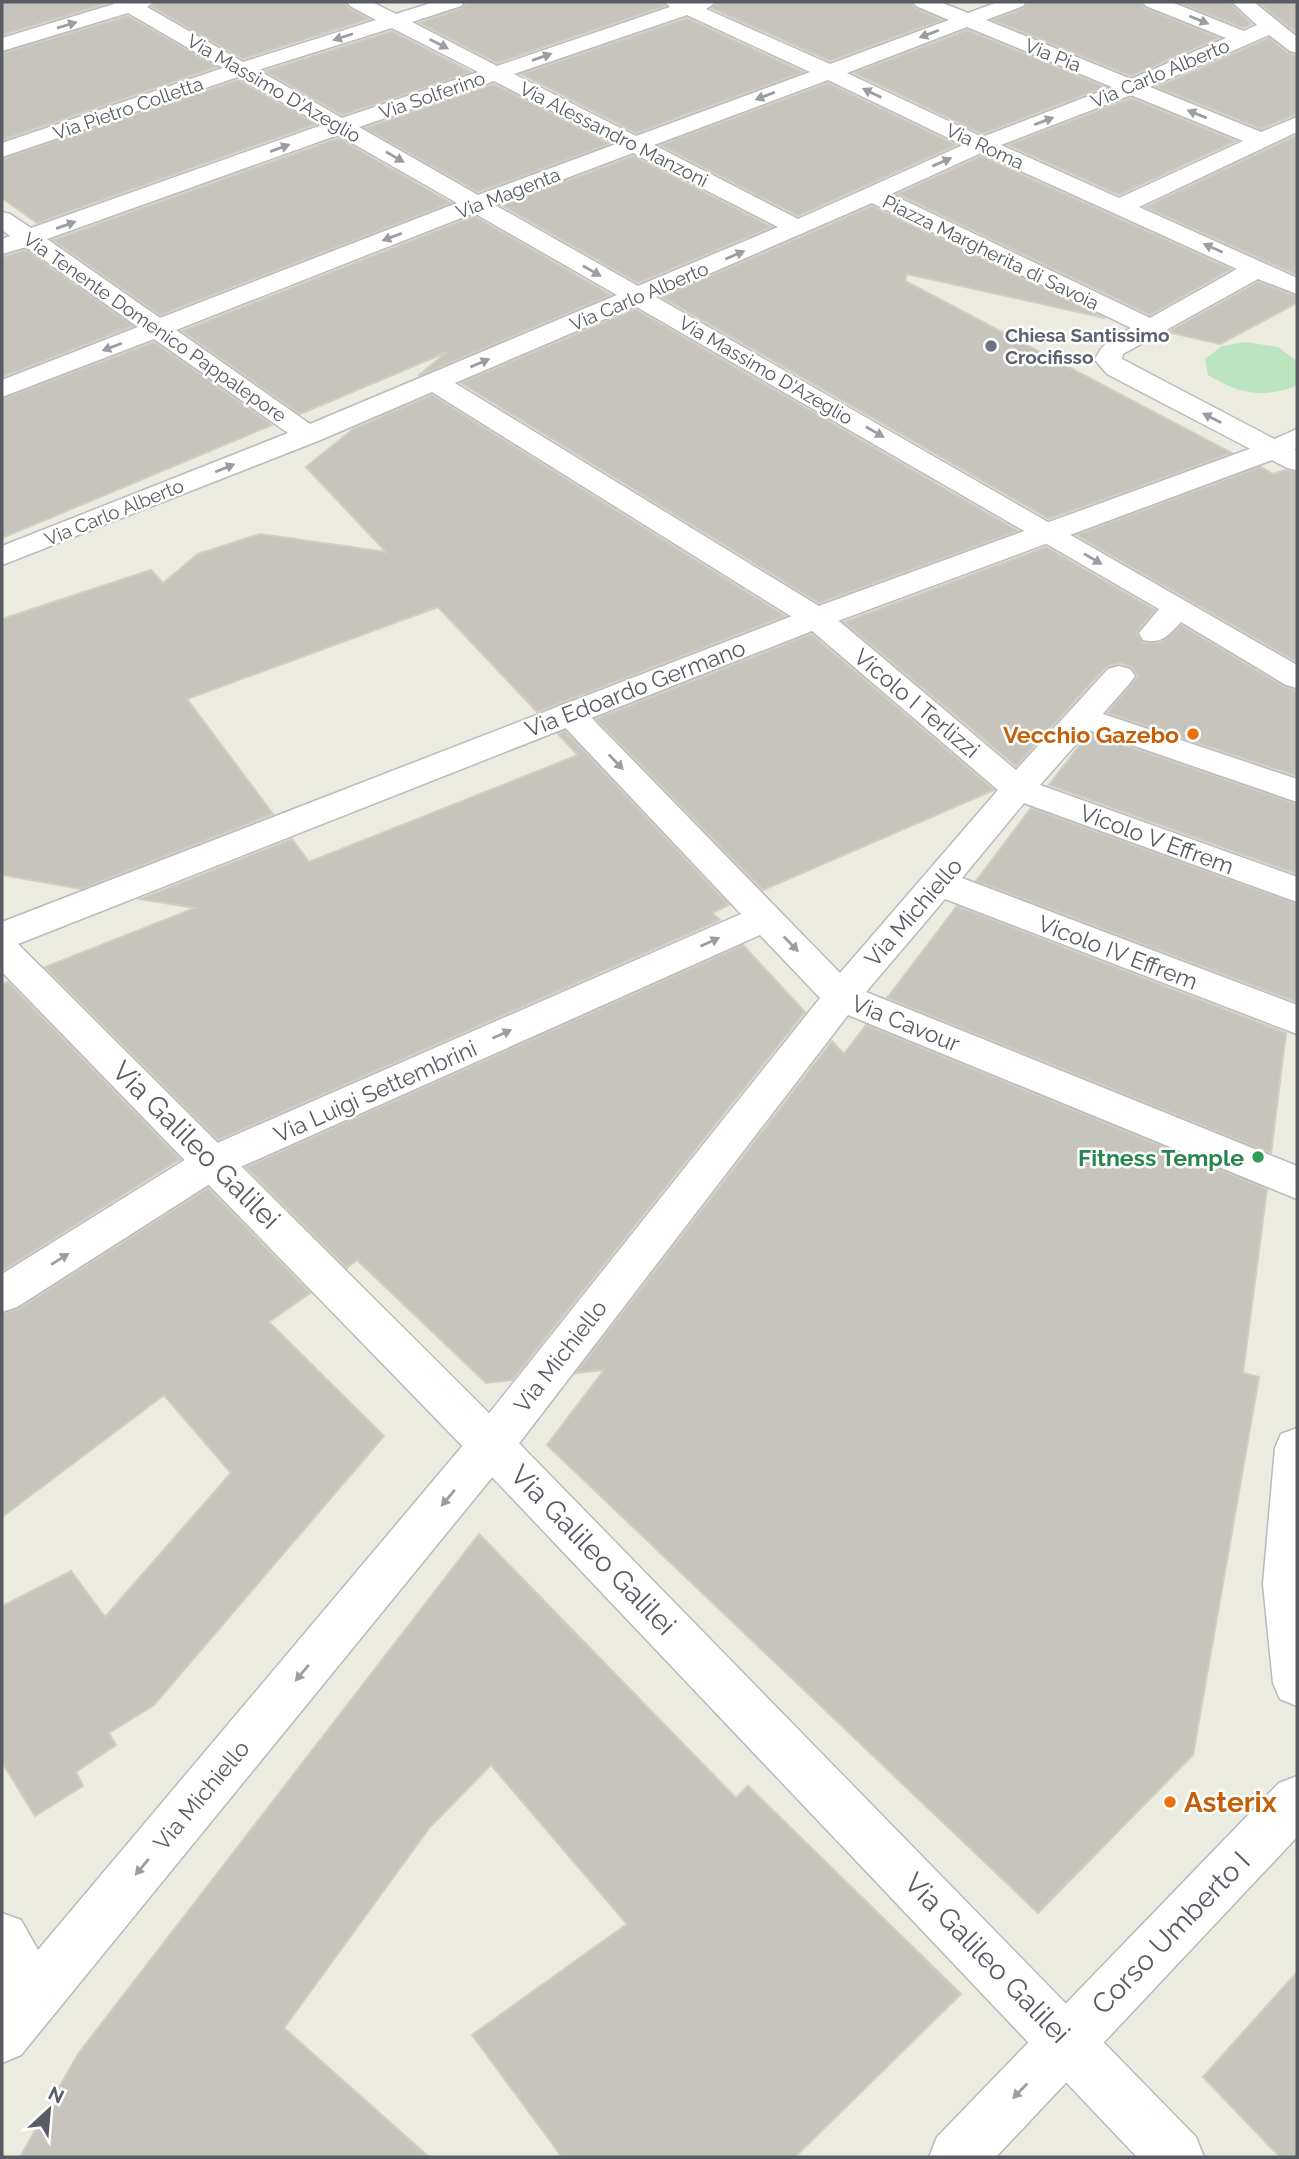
<svg xmlns="http://www.w3.org/2000/svg" width="1299" height="2159" viewBox="0 0 1299 2159" font-family="Raleway,sans-serif">
  <rect width="100%" height="100%" fill="#ecebe0"/>
  <path fill="#bce5bf" d="M1245,342L1278,347L1297,361V383L1294,387C1259,398 1240,394 1208,375L1205,359L1222,346Z"/>
  <g fill="#c7c4bd" stroke="#d1cdbf" stroke-width="2">
    <path d="M2,2H111L2,35Z"/>
    <path d="M156,2H344L349,8L369,19L243,59L152,7Z"/>
    <path d="M467,2H662L665,6L497,63L419,23L462,8Z"/>
    <path d="M718,2H910L915,8L942,20L830,61L711,8Z"/>
    <path d="M1029,2H1140L1145,8L1219,38L1131,76L993,20L1024,8Z"/>
    <path d="M1177,2H1229L1252,24L1244,28Z"/>
    <path d="M1258,2H1297V34Z"/>
    <path d="M128,16L217,67L2,140V53Z"/>
    <path d="M687,18L803,72L636,133L521,74Z"/>
    <path d="M967,30L1105,87L982,134L854,73Z"/>
    <path d="M392,31L471,72L342,115L265,71Z"/>
    <path d="M1269,38L1288,53L1297,55V114L1261,129L1157,87Z"/>
    <path d="M238,80L316,124L37,223L2,198V159Z"/>
    <path d="M828,83L957,145L798,216L660,145Z"/>
    <path d="M494,84L610,144L478,192L365,128Z"/>
    <path d="M1131,98L1236,141L1119,195L1008,145Z"/>
    <path d="M1297,135V275L1145,207Z"/>
    <path d="M338,138L451,203L160,315L53,240Z"/>
    <path d="M633,156L772,227L638,283L501,205Z"/>
    <path d="M981,156L1231,269L1150,315L897,194Z"/>
    <path d="M872,206L1105,318L907,274L905,281L1232,453L1049,519L662,297Z"/>
    <path d="M474,216L611,295L418,376L447,352L300,414L182,331Z"/>
    <path d="M26,250L133,326L2,377V257Z"/>
    <path d="M1258,282L1297,296V303L1220,344L1168,332Z"/>
    <path d="M635,309L1018,531L819,603L461,383Z"/>
    <path d="M154,342L272,425L2,538V399Z"/>
    <path d="M432,395L785,616L537,712L438,607L187,699L273,814L81,889L2,875V619L151,570L163,583L198,554L260,534L386,552L306,467L353,429Z"/>
    <path d="M1260,467L1273,474L1285,470L1297,472V662L1076,535Z"/>
    <path d="M1046,547L1155,610L1136,633L1143,643L1161,642L1181,625L1285,687L1297,690V776L1107,713L1138,676L1132,667L1120,663L1106,667L1016,766L844,622Z"/>
    <path d="M811,634L994,790L763,890L596,719Z"/>
    <path d="M565,731L729,905L712,913L720,920L218,1140L45,967L195,908L140,899L292,839L309,862L578,755L558,734Z"/>
    <path d="M1089,733L1297,804V874L1049,785Z"/>
    <path d="M1031,808L1297,904V1002L976,881Z"/>
    <path d="M957,906L1286,1033L1271,1153L887,998Z"/>
    <path d="M743,945L805,1012L512,1380L486,1383L357,1260L347,1268L246,1167Z"/>
    <path d="M8,982L180,1159L2,1271V984Z"/>
    <path d="M866,1025L1267,1189L1243,1373L1259,1377L1193,1755L1038,1913L547,1445L604,1370L576,1373L832,1041L844,1054Z"/>
    <path d="M208,1188L310,1293L269,1322L384,1436L154,1705L109,1733L116,1745L76,1772L83,1786L35,1816L2,1762V1606L71,1571L105,1617L231,1473L164,1395L2,1517V1314L18,1309Z"/>
    <path d="M479,1534L736,1798L748,1786L961,1994L795,2157H562L472,2035L627,1924L491,1765L430,1827L284,2028L429,2157H20L78,2054Z"/>
    <path d="M1297,1972V2157H1280L1203,2077Z"/>
  </g>
  <g fill="none" stroke-linecap="round" stroke-linejoin="round">
    <defs>
      <path id="pedestrian" d="M1082,707L1297,779V802L1071,724L1066,717L1071,710Z"/>
      <g id="minor">
        <path d="M113,2H154L147,7L243,62L376,20L350,6L347,2H372L396,14L434,2H464L461,6L412,22L497,66L670,7L665,2H716L706,9L830,64L949,20L916,6L913,2H940L968,13L998,2H1026L1023,6L986,20L1131,79L1226,38L1146,6L1143,2H1171L1244,31L1257,25L1232,2H1254L1297,37V53L1290,51L1269,35L1150,87L1261,132L1297,117V132L1139,207L1297,278V294L1258,279L1123,354L1122,359L1297,451V470L1287,468L1107,374L1095,360C1102,342 1115,337 1131,328L872,203L656,297L1297,665V688L1286,685L1181,622C1168,636 1162,644 1143,640L1139,633L1159,609L635,306L455,383L827,611L1016,770L1108,669L1119,666L1130,669L1135,676L1130,683L1040,785L1297,877V902L1024,803L962,878L1297,1005V1034L945,899L866,992L1297,1166V1199L848,1015L507,1459L21,2055L2,2063V1913L21,1920L38,1950L475,1431L820,998L760,935L227,1173L17,1307L2,1312V1274L199,1151L741,914L558,720L553,713L558,706L569,703L580,706L840,973L998,790L805,625L432,392L318,441L2,565V546L288,433L154,339L2,397V380L138,327L26,247L2,254V239L10,236L2,230V212L10,214L31,228L322,125L238,77L2,157V143L223,68L128,13L2,51V38L114,4ZM687,15L810,72L636,136L514,74ZM967,27L1112,87L982,137L847,73ZM392,28L478,72L342,118L258,70ZM828,80L963,145L798,219L654,145ZM494,81L616,144L478,195L359,127ZM1131,95L1243,141L1119,198L1001,145ZM338,135L457,203L160,318L47,239ZM633,153L778,227L638,286L495,205ZM981,153L1237,269L1150,318L891,194ZM474,213L617,295L310,424L176,330Z"/>
        <path d="M1297,1428V1706L1280,1699L1273,1683L1263,1584L1275,1448L1281,1434Z"/>
        <path d="M1297,1776V1837L996,2157H929L937,2137L1279,1783Z"/>
      </g>
      <path id="tertiary" d="M1297,429V448L1283,456L827,625L18,944L507,1431L1196,2137L1204,2157H1137L475,1459L2,972V922L805,611L1263,444Z"/>
    </defs>
    <use href="#pedestrian" stroke="#b8bac0" stroke-width="3"/>
    <use href="#minor" stroke="#b8bac0" stroke-width="3"/>
    <use href="#tertiary" stroke="#b8bac0" stroke-width="3"/>
    <use href="#pedestrian" fill="#fff" fill-rule="evenodd"/>
    <use href="#minor" fill="#fff" fill-rule="evenodd"/>
    <use href="#tertiary" fill="#fff" fill-rule="evenodd"/>
  </g>
  <defs><path id="oneway-solid" d="M-6-.8H1V-3.2L6.5 0L1 3.2V.8H-6Z" transform="scale(1.75)"/></defs>
  <g fill="#9b9da1">
    <use href="#oneway-solid" transform="translate(1199 20) rotate(22)"/>
    <use href="#oneway-solid" transform="translate(67 25) rotate(-17)"/>
    <use href="#oneway-solid" transform="translate(929 34) rotate(159)"/>
    <use href="#oneway-solid" transform="translate(343 37) rotate(162)"/>
    <use href="#oneway-solid" transform="translate(439 44) rotate(27)"/>
    <use href="#oneway-solid" transform="translate(542 57) rotate(-19)"/>
    <use href="#oneway-solid" transform="translate(872 93) rotate(-154)"/>
    <use href="#oneway-solid" transform="translate(765 96) rotate(159)"/>
    <use href="#oneway-solid" transform="translate(1197 114) rotate(-158)"/>
    <use href="#oneway-solid" transform="translate(1044 121) rotate(-21)"/>
    <use href="#oneway-solid" transform="translate(280 148) rotate(-20)"/>
    <use href="#oneway-solid" transform="translate(395 157) rotate(30)"/>
    <use href="#oneway-solid" transform="translate(942 162) rotate(-23)"/>
    <use href="#oneway-solid" transform="translate(66 225) rotate(-20)"/>
    <use href="#oneway-solid" transform="translate(392 237) rotate(159)"/>
    <use href="#oneway-solid" transform="translate(1213 248) rotate(-156)"/>
    <use href="#oneway-solid" transform="translate(735 255) rotate(-23)"/>
    <use href="#oneway-solid" transform="translate(592 271) rotate(30)"/>
    <use href="#oneway-solid" transform="translate(112 347) rotate(159)"/>
    <use href="#oneway-solid" transform="translate(480 363) rotate(-23)"/>
    <use href="#oneway-solid" transform="translate(1212 418) rotate(-153)"/>
    <use href="#oneway-solid" transform="translate(875 432) rotate(30)"/>
    <use href="#oneway-solid" transform="translate(225 468) rotate(-22)"/>
    <use href="#oneway-solid" transform="translate(1093 559) rotate(31)"/>
    <use href="#oneway-solid" transform="translate(616 762) rotate(46)"/>
    <use href="#oneway-solid" transform="translate(710 942) rotate(-24)"/>
    <use href="#oneway-solid" transform="translate(791 944) rotate(46)"/>
    <use href="#oneway-solid" transform="translate(502 1034) rotate(-24)"/>
    <use href="#oneway-solid" transform="translate(60 1259) rotate(-32)"/>
    <use href="#oneway-solid" transform="translate(448 1498) rotate(130)"/>
    <use href="#oneway-solid" transform="translate(302 1673) rotate(130)"/>
    <use href="#oneway-solid" transform="translate(142 1867) rotate(130)"/>
    <use href="#oneway-solid" transform="translate(1020 2091) rotate(134)"/>
  </g>
  <circle fill="#6b7280" stroke="#fff" stroke-width="2.5" cx="991" cy="346" r="7"/>
  <g fill="#e8710a" stroke="#fff" stroke-width="2.5">
    <circle cx="1193" cy="734" r="7"/>
    <circle cx="1170" cy="1802" r="7"/>
  </g>
  <circle fill="#2e9e5b" stroke="#fff" stroke-width="2.5" cx="1258" cy="1157" r="7"/>
  <g text-anchor="middle" dominant-baseline="central" stroke-width="5" stroke-linejoin="round" paint-order="stroke">
    <g font-size="19" fill="#595c62" stroke="#fff">
      <text transform="translate(1053 55) rotate(22)">Via Pia</text>
      <text transform="translate(1160 73) rotate(-23)">Via Carlo Alberto</text>
      <text transform="translate(274 88) rotate(30)">Via Massimo D'Azeglio</text>
      <text transform="translate(432 95) rotate(-19)">Via Solferino</text>
      <text transform="translate(128 108) rotate(-19)">Via Pietro Colletta</text>
      <text transform="translate(614 134) rotate(27)">Via Alessandro Manzoni</text>
      <text transform="translate(985 146) rotate(25)">Via Roma</text>
      <text transform="translate(508 193) rotate(-21)">Via Magenta</text>
      <text transform="translate(991 252) rotate(26)">Piazza Margherita di Savoia</text>
      <text transform="translate(639 296) rotate(-23)">Via Carlo Alberto</text>
      <text transform="translate(155 327) rotate(35)">Via Tenente Domenico Pappalepore</text>
      <text transform="translate(766 370) rotate(30)">Via Massimo D'Azeglio</text>
      <text transform="translate(114 512) rotate(-22)">Via Carlo Alberto</text>
    </g>
    <g font-size="19" font-weight="bold" fill="#5b616d" stroke="#fff" text-anchor="start">
      <text x="1005" y="335">Chiesa Santissimo<tspan x="1005" dy="22">Crocifisso</tspan></text>
    </g>
    <g font-size="23" fill="#595c62" stroke="#fff">
      <text transform="translate(635 688) rotate(-21)">Via Edoardo Germano</text>
      <text transform="translate(917 703) rotate(40)">Vicolo I Terlizzi</text>
      <text transform="translate(1157 839) rotate(20)">Vicolo V Effrem</text>
      <text transform="translate(913 912) rotate(-49)">Via Michiello</text>
      <text transform="translate(1118 952) rotate(21)">Vicolo IV Effrem</text>
      <text transform="translate(906 1023) rotate(22)">Via Cavour</text>
      <text transform="translate(375 1091) rotate(-24)">Via Luigi Settembrini</text>
      <text transform="translate(560 1356) rotate(-52)">Via Michiello</text>
      <text transform="translate(201 1795) rotate(-50)">Via Michiello</text>
    </g>
    <g font-size="23" font-weight="bold" fill="#c56008" stroke="#fff" text-anchor="end">
      <text x="1179" y="734">Vecchio Gazebo</text>
    </g>
    <g font-size="23" font-weight="bold" fill="#27864d" stroke="#fff" text-anchor="end">
      <text x="1244" y="1157">Fitness Temple</text>
    </g>
    <g font-size="28" fill="#595c62" stroke="#fff">
      <text transform="translate(196 1145) rotate(45)">Via Galileo Galilei</text>
      <text transform="translate(593 1550) rotate(46)">Via Galileo Galilei</text>
      <text transform="translate(1171 1933) rotate(-46)">Corso Umberto I</text>
      <text transform="translate(987 1958) rotate(46)">Via Galileo Galilei</text>
    </g>
    <g font-size="28" font-weight="bold" fill="#c56008" stroke="#fff" text-anchor="start">
      <text x="1184" y="1802">Asterix</text>
    </g>
  </g>
  <rect width="1299" height="2159" fill="none" stroke="#595c62" stroke-width="7"/>
  <g transform="translate(49 2110) rotate(26)" stroke="#ffffff" stroke-width="5" paint-order="stroke">
  <path d="M0-5L12 26L0 18L-12 26Z" fill="#595c62"/>
  <text y="-10" font-size="19" font-weight="bold" text-anchor="middle" fill="#595c62">N</text>
  </g>
</svg>
